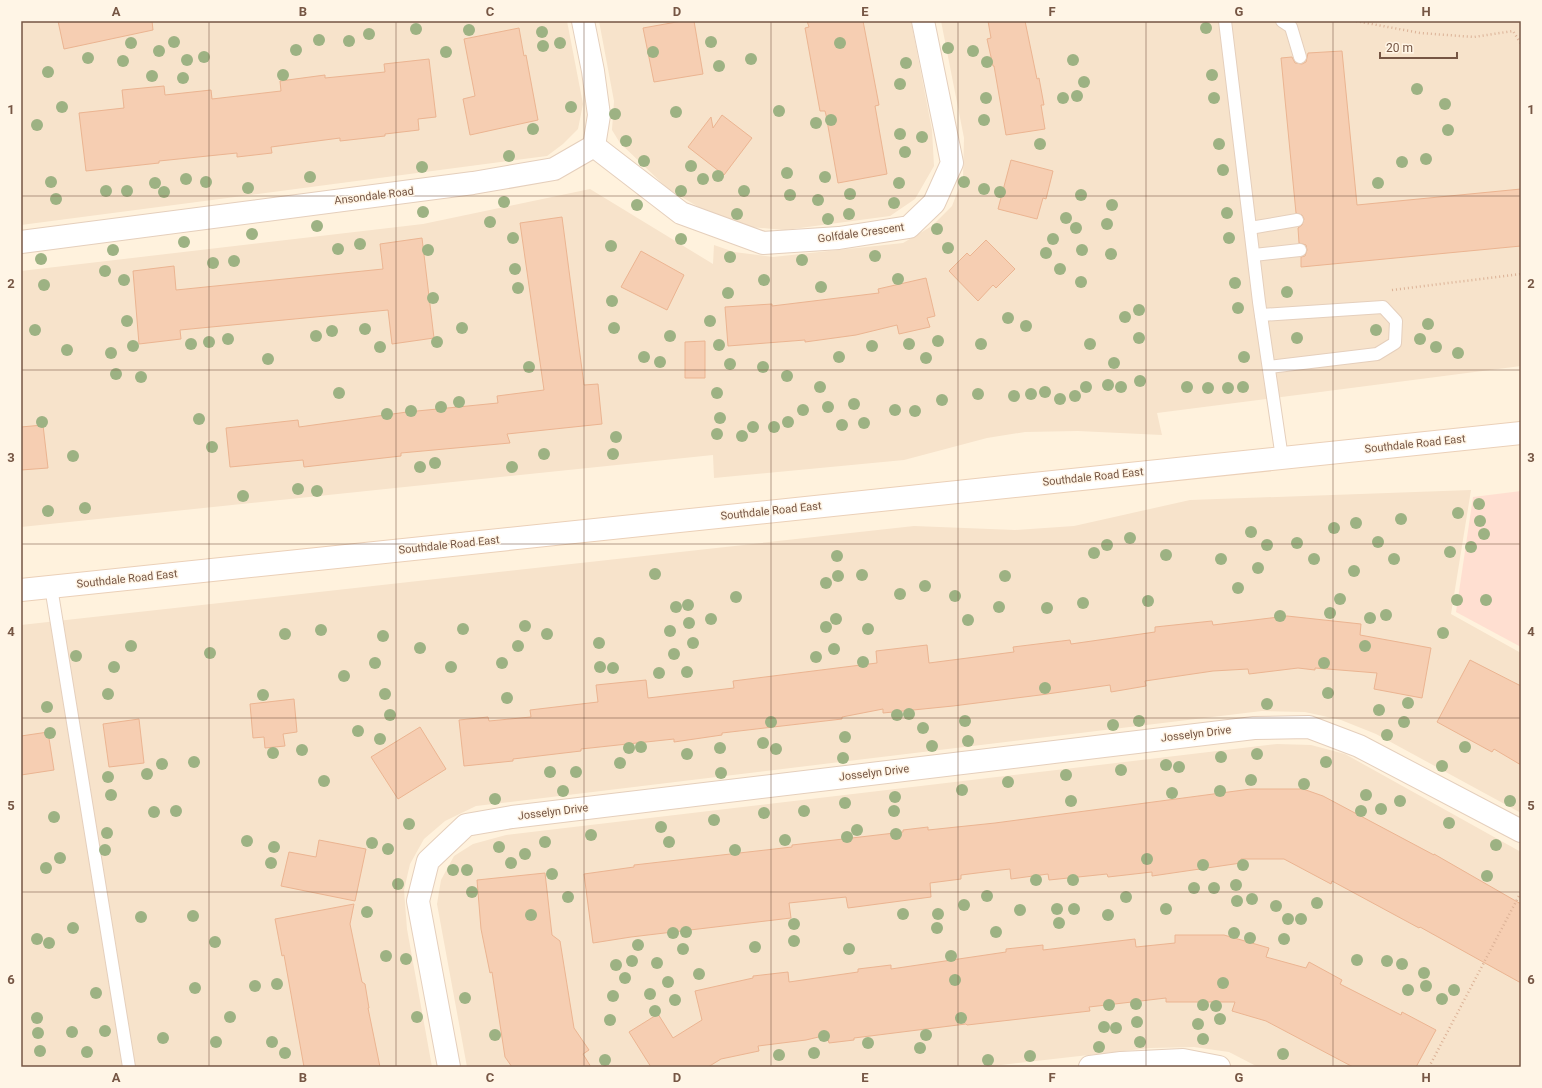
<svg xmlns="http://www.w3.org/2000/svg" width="1542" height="1088" viewBox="0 0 1542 1088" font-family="Roboto,sans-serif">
  <rect width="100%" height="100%" fill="#fff2dd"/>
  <g fill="#f7e3cb">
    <path d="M21,21H567L583,104L578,129L563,144L547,156L21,225Z"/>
    <path d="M599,21H911L932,130L934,166L915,199L890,216L785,230L749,227L700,208L667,188L620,143L612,130L614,101Z"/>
    <path d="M941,21H1521V366L1157,413L1162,435L1078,431L1025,432L987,438L904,460L714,478L713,455L21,527V271L423,224L590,189L713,264L714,245L734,252L773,257L903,243L932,226L952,206L963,178L964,138Z"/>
    <path d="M1471,490L1451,614L1521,653V813L1376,734L1341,720L1305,712L1262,711L476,806L445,821L424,839L410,864L404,890L407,929L432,1067H21V625L914,526L1015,530L1074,526L1190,500Z"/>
    <path d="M1277,744L1311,745L1345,754L1521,852V1067H1258L1229,1052L1194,1047L1150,1048L984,1067H467L437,904L441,880L454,856L473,844L506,835Z"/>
  </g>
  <path fill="#ffdfd1" d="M1521,491V647L1456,612L1473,497Z"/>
  <g fill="#f6ceb2" stroke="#ebb491">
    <path d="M58,21H152L153,30L64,49Z"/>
    <path d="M682,21H694L703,74L654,82L643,28Z"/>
    <path d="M807,21H863L879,105L875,106L887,174L838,183L826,115L825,111H820L805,28L809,27Z"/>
    <path d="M988,21H1025L1037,79L1039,78L1044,105H1041L1045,129L1006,135L994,66H993L987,39L991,38Z"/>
    <path d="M519,28L524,56L526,55L538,120L470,135L463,99L475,96L464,39Z"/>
    <path d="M1342,51L1357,205L1521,189V246L1301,267V257L1305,256L1307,250L1306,245L1299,243L1298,228L1302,225L1304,219L1302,215L1296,213L1281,58L1292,57L1295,63L1302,64L1306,62L1308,53Z"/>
    <path d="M429,59L436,117L418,119L419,130L385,134V136L340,141V138L271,147L272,153L237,157V153L159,161V163L86,171L79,113L124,108L122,90L164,86L165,95L211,90L212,99L281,91L280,81L325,75V78L385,72L384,64Z"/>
    <path d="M722,115L752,138L724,175L688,147L711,117L713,128Z"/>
    <path d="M1011,160L1053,171L1046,199L1043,198L1037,219L998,209Z"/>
    <path d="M562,217L584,385L598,384L602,424L507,434L510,443L401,453V456L304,467L303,460L230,467L226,428L298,420L299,427L407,412L498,403L497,396L544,390L520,223Z"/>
    <path d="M422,238L434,338L392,344L388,310L180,330L181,339L139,344L133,271L174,266L176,290L383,269L380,244Z"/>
    <path d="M986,240L1015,269L996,288L993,285L978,301L949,271L967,253L970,256Z"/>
    <path d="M641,251L684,275L667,310L621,287Z"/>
    <path d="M926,278L935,316L927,318L930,327L899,334L897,325L856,335L805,342V340L728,346L725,307L772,304V306L879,293L878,289Z"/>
    <path d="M705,341V378H685V342Z"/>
    <path d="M43,425L48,468L21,470V427Z"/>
    <path d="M1287,616L1361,624L1360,635L1431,648L1422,698L1374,689L1377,673L1315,668V670L1298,668L1249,674L1248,669L1213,671L1145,681L1146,686L1111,692L1110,685L1040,695L953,706L883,713V709L842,717V719L722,733V735L674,742V739L581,749V751L513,759V761L464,766L459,720L488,717L489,721L531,717L530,710L598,702L596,685L646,680L648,698L734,688L733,681L877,663L876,651L927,645L929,663L1014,652L1013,647L1070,640L1071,644L1155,632V627L1212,621L1213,625Z"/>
    <path d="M1470,660L1521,686V765L1494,749L1492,752L1437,722Z"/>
    <path d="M294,699L297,732L283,734L285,746L265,748L264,737L253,738L250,704Z"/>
    <path d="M139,719L144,763L109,767L103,724Z"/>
    <path d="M420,727L446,769L398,799L371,757Z"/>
    <path d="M48,732L54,770L21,775V736Z"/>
    <path d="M1251,789H1303L1323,796L1434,855V854L1521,904V983L1420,927L1419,928L1332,881L1331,884L1284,859H1241V863L1152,876V872L1108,877L1107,874L1049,880L1048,874L1011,879L1010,869L1001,870L961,875V879L930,883L931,897L848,908L846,897L789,903L791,918L631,937L593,943L584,874L634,867V865L792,847V845L903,832V830L928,827V830L995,823Z"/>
    <path d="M319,840L366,849L355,901L281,886L289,852L316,857Z"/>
    <path d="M545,873L552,935L560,941L574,1028L589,1050L583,1054L591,1067H512L505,1057L492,972L490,973L481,929L477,880Z"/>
    <path d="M354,904L350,924L362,982L365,984L369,1008H368L380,1067H304L284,955L282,956L275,919Z"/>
    <path d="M1175,935H1224L1269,948L1266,957L1306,968L1309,962L1342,980L1340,984L1401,1015L1402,1012L1436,1030L1416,1067H1353L1266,1021L1232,1011L1235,1002H1166V998L1089,1007L1090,1011L967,1025L966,1024L854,1038V1040L829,1043L827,1035L806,1040L758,1046L759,1051L721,1059L708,1067H651L629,1032L658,1014L673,1038L702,1020L695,991L753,978V976L788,972L789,982L858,972V969L891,965V969L1006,952V949L1043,945V950L1135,939L1136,947L1175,943Z"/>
  </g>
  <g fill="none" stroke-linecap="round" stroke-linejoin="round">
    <defs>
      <g id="lane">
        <path d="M1225,21L1259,302L1282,458"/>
        <path d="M1282,21L1291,27L1300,57"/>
        <path d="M1250,228L1297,220"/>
        <path d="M1254,255L1300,250"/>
        <path d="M1261,315L1383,307L1396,321L1395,343L1377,354L1269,367"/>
        <path d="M51,587L129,1067"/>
      </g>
      <g id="street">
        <path d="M594,146L681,213L763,243L839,238L909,227L934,203L952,163L923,21"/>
        <path d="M21,242L473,183L554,169L594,146L599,115L593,71L583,21"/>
        <path d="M449,1067L418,901L428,861L466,825L512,817L1254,728L1309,727L1359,746L1521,831"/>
        <path d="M1090,1067L1121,1063L1183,1060L1219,1067"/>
      </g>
      <path id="secondary" d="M21,590L1521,433"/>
    </defs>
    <use href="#lane" stroke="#e5cfbc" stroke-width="14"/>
    <use href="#street" stroke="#e5cfbc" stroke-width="24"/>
    <use href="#secondary" stroke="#ebd0b8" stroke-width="24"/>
    <g stroke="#dbb196" stroke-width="2.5" stroke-dasharray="1 3" stroke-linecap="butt">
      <path d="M1356,21L1420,33L1474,37L1513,31L1521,44"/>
      <path d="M1392,290L1521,274"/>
      <path d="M1429,1067L1521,892"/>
    </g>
    <use href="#lane" stroke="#fff" stroke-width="12"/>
    <use href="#street" stroke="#fff" stroke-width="22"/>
    <use href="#secondary" stroke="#fff" stroke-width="22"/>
  </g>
  <g fill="#9db283">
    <circle cx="1206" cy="28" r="6"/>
    <circle cx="416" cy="29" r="6"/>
    <circle cx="469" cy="30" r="6"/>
    <circle cx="542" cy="32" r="6"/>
    <circle cx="369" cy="34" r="6"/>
    <circle cx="319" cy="40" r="6"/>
    <circle cx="349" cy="41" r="6"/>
    <circle cx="174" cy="42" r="6"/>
    <circle cx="711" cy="42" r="6"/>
    <circle cx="131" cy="43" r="6"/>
    <circle cx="560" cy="43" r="6"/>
    <circle cx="840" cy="43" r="6"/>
    <circle cx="543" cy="46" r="6"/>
    <circle cx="948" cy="48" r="6"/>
    <circle cx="296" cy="50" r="6"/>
    <circle cx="159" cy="51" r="6"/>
    <circle cx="973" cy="51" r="6"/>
    <circle cx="446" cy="52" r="6"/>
    <circle cx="653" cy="52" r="6"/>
    <circle cx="204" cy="57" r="6"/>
    <circle cx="88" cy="58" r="6"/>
    <circle cx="751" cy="59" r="6"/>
    <circle cx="187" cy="60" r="6"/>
    <circle cx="1073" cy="60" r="6"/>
    <circle cx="123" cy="61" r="6"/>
    <circle cx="987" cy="62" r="6"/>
    <circle cx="906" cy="63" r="6"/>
    <circle cx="719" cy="66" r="6"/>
    <circle cx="48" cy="72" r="6"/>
    <circle cx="283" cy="75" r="6"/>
    <circle cx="1212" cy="75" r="6"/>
    <circle cx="152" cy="76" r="6"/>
    <circle cx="183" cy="78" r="6"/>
    <circle cx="1084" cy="82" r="6"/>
    <circle cx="900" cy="84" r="6"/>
    <circle cx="1417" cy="89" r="6"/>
    <circle cx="1077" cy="96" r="6"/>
    <circle cx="986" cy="98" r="6"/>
    <circle cx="1063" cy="98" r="6"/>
    <circle cx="1214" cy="98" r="6"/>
    <circle cx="1445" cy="104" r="6"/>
    <circle cx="62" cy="107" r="6"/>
    <circle cx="571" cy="107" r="6"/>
    <circle cx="779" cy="111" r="6"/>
    <circle cx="676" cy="112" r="6"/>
    <circle cx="615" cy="114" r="6"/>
    <circle cx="831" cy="120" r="6"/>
    <circle cx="984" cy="120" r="6"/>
    <circle cx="816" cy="123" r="6"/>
    <circle cx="37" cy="125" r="6"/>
    <circle cx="533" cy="129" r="6"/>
    <circle cx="1448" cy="130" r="6"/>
    <circle cx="900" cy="134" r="6"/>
    <circle cx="922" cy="137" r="6"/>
    <circle cx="626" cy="141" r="6"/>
    <circle cx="1040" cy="144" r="6"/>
    <circle cx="1219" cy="144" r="6"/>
    <circle cx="905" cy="152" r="6"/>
    <circle cx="509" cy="156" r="6"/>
    <circle cx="1426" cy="159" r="6"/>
    <circle cx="644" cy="161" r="6"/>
    <circle cx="1402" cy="162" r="6"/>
    <circle cx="691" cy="166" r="6"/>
    <circle cx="422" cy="167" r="6"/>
    <circle cx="1223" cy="170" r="6"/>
    <circle cx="787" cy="173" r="6"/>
    <circle cx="718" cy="176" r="6"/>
    <circle cx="310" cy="177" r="6"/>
    <circle cx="825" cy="177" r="6"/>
    <circle cx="186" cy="179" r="6"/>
    <circle cx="703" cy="179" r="6"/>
    <circle cx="51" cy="182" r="6"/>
    <circle cx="206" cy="182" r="6"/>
    <circle cx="964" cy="182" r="6"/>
    <circle cx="155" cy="183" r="6"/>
    <circle cx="899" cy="183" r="6"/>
    <circle cx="1378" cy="183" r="6"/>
    <circle cx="248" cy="188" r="6"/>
    <circle cx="984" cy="189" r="6"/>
    <circle cx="106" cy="191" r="6"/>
    <circle cx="127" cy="191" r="6"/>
    <circle cx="681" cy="191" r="6"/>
    <circle cx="744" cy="191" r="6"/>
    <circle cx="164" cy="192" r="6"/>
    <circle cx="1000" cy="192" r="6"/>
    <circle cx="850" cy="194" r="6"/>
    <circle cx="790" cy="195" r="6"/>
    <circle cx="1081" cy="195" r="6"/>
    <circle cx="56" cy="199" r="6"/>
    <circle cx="818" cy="200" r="6"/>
    <circle cx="504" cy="202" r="6"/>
    <circle cx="894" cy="203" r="6"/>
    <circle cx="637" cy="205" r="6"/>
    <circle cx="1112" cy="205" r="6"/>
    <circle cx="423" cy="212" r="6"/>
    <circle cx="1227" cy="213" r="6"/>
    <circle cx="737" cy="214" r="6"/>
    <circle cx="849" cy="214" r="6"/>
    <circle cx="1066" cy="218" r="6"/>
    <circle cx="828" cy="219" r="6"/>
    <circle cx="490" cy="222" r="6"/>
    <circle cx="1107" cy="224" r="6"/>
    <circle cx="317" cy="226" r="6"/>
    <circle cx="1076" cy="228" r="6"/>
    <circle cx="937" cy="229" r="6"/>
    <circle cx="252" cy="234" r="6"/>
    <circle cx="513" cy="238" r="6"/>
    <circle cx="1229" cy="238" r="6"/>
    <circle cx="681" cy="239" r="6"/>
    <circle cx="1053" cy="239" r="6"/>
    <circle cx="184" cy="242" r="6"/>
    <circle cx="360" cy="244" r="6"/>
    <circle cx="611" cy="246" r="6"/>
    <circle cx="948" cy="248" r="6"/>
    <circle cx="338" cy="249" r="6"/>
    <circle cx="113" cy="250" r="6"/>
    <circle cx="428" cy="250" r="6"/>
    <circle cx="1082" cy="250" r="6"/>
    <circle cx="1046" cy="253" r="6"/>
    <circle cx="1111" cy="254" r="6"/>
    <circle cx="875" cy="256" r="6"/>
    <circle cx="730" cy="257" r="6"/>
    <circle cx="41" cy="259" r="6"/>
    <circle cx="802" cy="260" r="6"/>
    <circle cx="234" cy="261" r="6"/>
    <circle cx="213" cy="263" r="6"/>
    <circle cx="515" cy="269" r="6"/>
    <circle cx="1060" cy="269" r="6"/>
    <circle cx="105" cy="271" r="6"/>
    <circle cx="898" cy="279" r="6"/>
    <circle cx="124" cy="280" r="6"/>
    <circle cx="764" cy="280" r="6"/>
    <circle cx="1081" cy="282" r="6"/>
    <circle cx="1235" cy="283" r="6"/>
    <circle cx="44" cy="285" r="6"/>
    <circle cx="821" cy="287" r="6"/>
    <circle cx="518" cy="288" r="6"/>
    <circle cx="1287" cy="292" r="6"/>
    <circle cx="728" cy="293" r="6"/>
    <circle cx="433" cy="298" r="6"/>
    <circle cx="612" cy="301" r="6"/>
    <circle cx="1238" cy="308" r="6"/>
    <circle cx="1139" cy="310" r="6"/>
    <circle cx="1125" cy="317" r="6"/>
    <circle cx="1008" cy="318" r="6"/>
    <circle cx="127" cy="321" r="6"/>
    <circle cx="710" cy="321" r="6"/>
    <circle cx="1428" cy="324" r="6"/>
    <circle cx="1026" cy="326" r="6"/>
    <circle cx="462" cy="328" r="6"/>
    <circle cx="614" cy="328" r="6"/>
    <circle cx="365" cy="329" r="6"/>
    <circle cx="35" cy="330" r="6"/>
    <circle cx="1376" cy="330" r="6"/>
    <circle cx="332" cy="331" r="6"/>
    <circle cx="316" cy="336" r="6"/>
    <circle cx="670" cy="336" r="6"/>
    <circle cx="1139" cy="338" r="6"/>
    <circle cx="1297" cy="338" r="6"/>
    <circle cx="228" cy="339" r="6"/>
    <circle cx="1420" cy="339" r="6"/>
    <circle cx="938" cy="341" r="6"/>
    <circle cx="209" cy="342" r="6"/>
    <circle cx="437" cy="342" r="6"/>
    <circle cx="191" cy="344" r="6"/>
    <circle cx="909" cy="344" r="6"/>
    <circle cx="981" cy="344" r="6"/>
    <circle cx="1090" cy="344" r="6"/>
    <circle cx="719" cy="345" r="6"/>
    <circle cx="133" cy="346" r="6"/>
    <circle cx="872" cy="346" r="6"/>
    <circle cx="380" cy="347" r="6"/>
    <circle cx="1436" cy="347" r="6"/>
    <circle cx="67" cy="350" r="6"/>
    <circle cx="111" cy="353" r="6"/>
    <circle cx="1458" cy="353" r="6"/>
    <circle cx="644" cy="357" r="6"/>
    <circle cx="839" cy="357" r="6"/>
    <circle cx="1244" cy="357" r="6"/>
    <circle cx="926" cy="358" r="6"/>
    <circle cx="268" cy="359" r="6"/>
    <circle cx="660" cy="362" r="6"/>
    <circle cx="1114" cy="363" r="6"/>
    <circle cx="730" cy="364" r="6"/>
    <circle cx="529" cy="367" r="6"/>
    <circle cx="763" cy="367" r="6"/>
    <circle cx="116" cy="374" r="6"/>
    <circle cx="787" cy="376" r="6"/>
    <circle cx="141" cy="377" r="6"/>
    <circle cx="1140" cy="381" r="6"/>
    <circle cx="1108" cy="385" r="6"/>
    <circle cx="820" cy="387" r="6"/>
    <circle cx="1086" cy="387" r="6"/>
    <circle cx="1121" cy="387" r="6"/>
    <circle cx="1187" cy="387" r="6"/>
    <circle cx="1243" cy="387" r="6"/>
    <circle cx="1208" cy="388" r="6"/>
    <circle cx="1228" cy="388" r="6"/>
    <circle cx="1045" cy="392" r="6"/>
    <circle cx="339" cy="393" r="6"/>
    <circle cx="717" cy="393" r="6"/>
    <circle cx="978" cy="394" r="6"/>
    <circle cx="1031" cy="394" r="6"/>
    <circle cx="1014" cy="396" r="6"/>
    <circle cx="1075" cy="396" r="6"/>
    <circle cx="1060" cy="399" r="6"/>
    <circle cx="942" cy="400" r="6"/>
    <circle cx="459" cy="402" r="6"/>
    <circle cx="854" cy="404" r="6"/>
    <circle cx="441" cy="407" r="6"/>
    <circle cx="828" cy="407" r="6"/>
    <circle cx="803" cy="410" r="6"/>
    <circle cx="895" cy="410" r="6"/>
    <circle cx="411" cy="411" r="6"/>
    <circle cx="915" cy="411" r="6"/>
    <circle cx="387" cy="414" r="6"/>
    <circle cx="720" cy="418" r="6"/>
    <circle cx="199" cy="419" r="6"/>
    <circle cx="42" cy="422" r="6"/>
    <circle cx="788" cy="422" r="6"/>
    <circle cx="864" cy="423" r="6"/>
    <circle cx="842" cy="425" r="6"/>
    <circle cx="753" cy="427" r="6"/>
    <circle cx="774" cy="427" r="6"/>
    <circle cx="717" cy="434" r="6"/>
    <circle cx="742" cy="436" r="6"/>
    <circle cx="616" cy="437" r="6"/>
    <circle cx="212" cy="447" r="6"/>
    <circle cx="544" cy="454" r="6"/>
    <circle cx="613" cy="454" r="6"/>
    <circle cx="73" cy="456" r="6"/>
    <circle cx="435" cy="463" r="6"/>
    <circle cx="420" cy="467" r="6"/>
    <circle cx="512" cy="467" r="6"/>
    <circle cx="298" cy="489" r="6"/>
    <circle cx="317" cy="491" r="6"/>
    <circle cx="243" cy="496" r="6"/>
    <circle cx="1479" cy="504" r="6"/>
    <circle cx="85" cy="508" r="6"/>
    <circle cx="48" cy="511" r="6"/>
    <circle cx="1458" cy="513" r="6"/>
    <circle cx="1401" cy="519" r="6"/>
    <circle cx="1480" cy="521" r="6"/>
    <circle cx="1356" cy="523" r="6"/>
    <circle cx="1334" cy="528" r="6"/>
    <circle cx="1251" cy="532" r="6"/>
    <circle cx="1484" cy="534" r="6"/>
    <circle cx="1130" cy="538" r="6"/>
    <circle cx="1378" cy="542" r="6"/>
    <circle cx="1297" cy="543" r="6"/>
    <circle cx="1107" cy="545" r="6"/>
    <circle cx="1267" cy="545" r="6"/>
    <circle cx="1471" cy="547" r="6"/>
    <circle cx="1450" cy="552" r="6"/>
    <circle cx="1094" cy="553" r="6"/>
    <circle cx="1166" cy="555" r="6"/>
    <circle cx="837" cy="556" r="6"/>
    <circle cx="1221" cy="559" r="6"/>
    <circle cx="1314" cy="559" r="6"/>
    <circle cx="1394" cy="559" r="6"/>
    <circle cx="1258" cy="568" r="6"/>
    <circle cx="1354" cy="571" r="6"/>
    <circle cx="655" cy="574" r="6"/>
    <circle cx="862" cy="575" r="6"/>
    <circle cx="838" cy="576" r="6"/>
    <circle cx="1005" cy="576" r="6"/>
    <circle cx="826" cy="583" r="6"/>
    <circle cx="925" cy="586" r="6"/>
    <circle cx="1238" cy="588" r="6"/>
    <circle cx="900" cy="594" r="6"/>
    <circle cx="955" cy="596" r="6"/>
    <circle cx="736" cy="597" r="6"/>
    <circle cx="1340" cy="599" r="6"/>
    <circle cx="1457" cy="600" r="6"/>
    <circle cx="1486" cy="600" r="6"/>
    <circle cx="1148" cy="601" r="6"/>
    <circle cx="1083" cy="603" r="6"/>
    <circle cx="688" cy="605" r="6"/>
    <circle cx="676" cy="607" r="6"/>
    <circle cx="999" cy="607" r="6"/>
    <circle cx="1047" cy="608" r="6"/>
    <circle cx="1330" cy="613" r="6"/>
    <circle cx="1386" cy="615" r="6"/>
    <circle cx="1280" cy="616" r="6"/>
    <circle cx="1370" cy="618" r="6"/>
    <circle cx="711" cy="619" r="6"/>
    <circle cx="836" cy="619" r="6"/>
    <circle cx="968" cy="620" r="6"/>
    <circle cx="689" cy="623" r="6"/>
    <circle cx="525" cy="626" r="6"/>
    <circle cx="826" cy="627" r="6"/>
    <circle cx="463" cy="629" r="6"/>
    <circle cx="868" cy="629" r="6"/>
    <circle cx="321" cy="630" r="6"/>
    <circle cx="670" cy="631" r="6"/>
    <circle cx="1443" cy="633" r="6"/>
    <circle cx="285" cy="634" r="6"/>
    <circle cx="547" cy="634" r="6"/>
    <circle cx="383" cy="636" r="6"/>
    <circle cx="599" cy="643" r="6"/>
    <circle cx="693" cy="643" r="6"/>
    <circle cx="131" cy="646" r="6"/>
    <circle cx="518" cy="646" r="6"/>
    <circle cx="1365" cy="646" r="6"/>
    <circle cx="420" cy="648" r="6"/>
    <circle cx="834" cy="649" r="6"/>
    <circle cx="210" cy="653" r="6"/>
    <circle cx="674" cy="654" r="6"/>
    <circle cx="76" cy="656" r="6"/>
    <circle cx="816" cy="657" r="6"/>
    <circle cx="863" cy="662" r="6"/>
    <circle cx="375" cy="663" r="6"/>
    <circle cx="502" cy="663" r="6"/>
    <circle cx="1324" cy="663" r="6"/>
    <circle cx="114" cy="667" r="6"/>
    <circle cx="451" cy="667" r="6"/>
    <circle cx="600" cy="667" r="6"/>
    <circle cx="613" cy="668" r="6"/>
    <circle cx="687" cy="672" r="6"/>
    <circle cx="659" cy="673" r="6"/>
    <circle cx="344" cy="676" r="6"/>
    <circle cx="1045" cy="688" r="6"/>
    <circle cx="1328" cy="693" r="6"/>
    <circle cx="108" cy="694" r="6"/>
    <circle cx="385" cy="694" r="6"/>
    <circle cx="263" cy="695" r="6"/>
    <circle cx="507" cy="698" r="6"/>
    <circle cx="1408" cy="703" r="6"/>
    <circle cx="1267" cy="704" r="6"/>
    <circle cx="47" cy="707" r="6"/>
    <circle cx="1379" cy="710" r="6"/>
    <circle cx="909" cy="714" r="6"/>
    <circle cx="390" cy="715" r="6"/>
    <circle cx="897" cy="715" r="6"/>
    <circle cx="965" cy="721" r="6"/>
    <circle cx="1139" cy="721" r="6"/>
    <circle cx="771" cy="722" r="6"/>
    <circle cx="1404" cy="722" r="6"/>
    <circle cx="1113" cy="725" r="6"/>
    <circle cx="923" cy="728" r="6"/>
    <circle cx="358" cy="731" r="6"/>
    <circle cx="50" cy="733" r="6"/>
    <circle cx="1387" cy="735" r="6"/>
    <circle cx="845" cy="737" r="6"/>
    <circle cx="380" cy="739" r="6"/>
    <circle cx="968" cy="741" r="6"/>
    <circle cx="763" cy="743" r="6"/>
    <circle cx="932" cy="746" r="6"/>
    <circle cx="641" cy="747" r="6"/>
    <circle cx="1465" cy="747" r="6"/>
    <circle cx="629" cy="748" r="6"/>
    <circle cx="720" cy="748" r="6"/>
    <circle cx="776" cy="749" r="6"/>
    <circle cx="302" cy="750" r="6"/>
    <circle cx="273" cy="753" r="6"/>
    <circle cx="687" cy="754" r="6"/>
    <circle cx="1257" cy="754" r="6"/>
    <circle cx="1221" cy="757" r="6"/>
    <circle cx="843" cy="758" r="6"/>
    <circle cx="194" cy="762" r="6"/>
    <circle cx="1326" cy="762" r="6"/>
    <circle cx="620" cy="763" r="6"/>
    <circle cx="162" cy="764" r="6"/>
    <circle cx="1166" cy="765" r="6"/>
    <circle cx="1442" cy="766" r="6"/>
    <circle cx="1179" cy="767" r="6"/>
    <circle cx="1121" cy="770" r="6"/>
    <circle cx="550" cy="772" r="6"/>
    <circle cx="576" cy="772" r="6"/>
    <circle cx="721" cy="773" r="6"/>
    <circle cx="147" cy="774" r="6"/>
    <circle cx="1066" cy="775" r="6"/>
    <circle cx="108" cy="777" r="6"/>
    <circle cx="1251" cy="780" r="6"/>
    <circle cx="324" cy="781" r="6"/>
    <circle cx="1008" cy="782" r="6"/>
    <circle cx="1304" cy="784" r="6"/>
    <circle cx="962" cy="790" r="6"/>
    <circle cx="563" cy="791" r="6"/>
    <circle cx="1220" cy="791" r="6"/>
    <circle cx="1172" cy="793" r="6"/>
    <circle cx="111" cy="795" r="6"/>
    <circle cx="1366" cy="795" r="6"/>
    <circle cx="895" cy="797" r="6"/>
    <circle cx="495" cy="799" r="6"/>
    <circle cx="1071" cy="801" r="6"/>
    <circle cx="1400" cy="801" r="6"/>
    <circle cx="1510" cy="801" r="6"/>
    <circle cx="845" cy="803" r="6"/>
    <circle cx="1381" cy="809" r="6"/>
    <circle cx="176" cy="811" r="6"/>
    <circle cx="804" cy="811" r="6"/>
    <circle cx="894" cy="811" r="6"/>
    <circle cx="1361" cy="811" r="6"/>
    <circle cx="154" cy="812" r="6"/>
    <circle cx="764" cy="813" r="6"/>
    <circle cx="54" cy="817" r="6"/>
    <circle cx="714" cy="820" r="6"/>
    <circle cx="1449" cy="823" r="6"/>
    <circle cx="409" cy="824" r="6"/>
    <circle cx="661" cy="827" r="6"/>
    <circle cx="857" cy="830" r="6"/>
    <circle cx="107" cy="833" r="6"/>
    <circle cx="896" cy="834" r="6"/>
    <circle cx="591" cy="835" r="6"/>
    <circle cx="847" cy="837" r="6"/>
    <circle cx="785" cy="840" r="6"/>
    <circle cx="247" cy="841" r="6"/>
    <circle cx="545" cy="842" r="6"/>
    <circle cx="669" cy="842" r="6"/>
    <circle cx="372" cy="843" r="6"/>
    <circle cx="1496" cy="845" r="6"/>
    <circle cx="274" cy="847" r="6"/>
    <circle cx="499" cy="847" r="6"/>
    <circle cx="388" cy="849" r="6"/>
    <circle cx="105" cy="850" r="6"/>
    <circle cx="735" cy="850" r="6"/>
    <circle cx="525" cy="854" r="6"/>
    <circle cx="60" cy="858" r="6"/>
    <circle cx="1147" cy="859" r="6"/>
    <circle cx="271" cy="863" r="6"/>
    <circle cx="511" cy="863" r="6"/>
    <circle cx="1203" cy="865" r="6"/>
    <circle cx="1243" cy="865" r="6"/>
    <circle cx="46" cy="868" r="6"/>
    <circle cx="453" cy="870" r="6"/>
    <circle cx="467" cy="870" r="6"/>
    <circle cx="552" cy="874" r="6"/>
    <circle cx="1487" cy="876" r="6"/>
    <circle cx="1036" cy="880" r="6"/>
    <circle cx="1073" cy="880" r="6"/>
    <circle cx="398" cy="884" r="6"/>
    <circle cx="1236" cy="885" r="6"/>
    <circle cx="1194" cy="888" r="6"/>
    <circle cx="1214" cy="888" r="6"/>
    <circle cx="472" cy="892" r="6"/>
    <circle cx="987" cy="896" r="6"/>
    <circle cx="568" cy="897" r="6"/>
    <circle cx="1126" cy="897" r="6"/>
    <circle cx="1252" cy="899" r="6"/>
    <circle cx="1237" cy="901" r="6"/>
    <circle cx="1317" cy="903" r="6"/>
    <circle cx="964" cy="905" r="6"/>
    <circle cx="1276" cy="906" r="6"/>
    <circle cx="1057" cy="909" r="6"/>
    <circle cx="1074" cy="909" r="6"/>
    <circle cx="1166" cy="909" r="6"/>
    <circle cx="1020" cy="910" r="6"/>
    <circle cx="367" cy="912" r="6"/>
    <circle cx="903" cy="914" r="6"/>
    <circle cx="938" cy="914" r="6"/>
    <circle cx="531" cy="915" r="6"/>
    <circle cx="1108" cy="915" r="6"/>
    <circle cx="193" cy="916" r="6"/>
    <circle cx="141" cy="917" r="6"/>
    <circle cx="1288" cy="919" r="6"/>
    <circle cx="1301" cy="919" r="6"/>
    <circle cx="1059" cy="923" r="6"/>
    <circle cx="794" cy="924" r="6"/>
    <circle cx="73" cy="928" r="6"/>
    <circle cx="937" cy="928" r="6"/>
    <circle cx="686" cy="932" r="6"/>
    <circle cx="996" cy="932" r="6"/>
    <circle cx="673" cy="933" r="6"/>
    <circle cx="1234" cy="933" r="6"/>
    <circle cx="1250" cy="938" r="6"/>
    <circle cx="37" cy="939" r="6"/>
    <circle cx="1284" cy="939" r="6"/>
    <circle cx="794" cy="941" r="6"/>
    <circle cx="215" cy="942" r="6"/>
    <circle cx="49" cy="943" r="6"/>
    <circle cx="638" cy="945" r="6"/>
    <circle cx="755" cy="947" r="6"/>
    <circle cx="683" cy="949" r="6"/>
    <circle cx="849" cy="949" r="6"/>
    <circle cx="386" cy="956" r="6"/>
    <circle cx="951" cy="956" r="6"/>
    <circle cx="406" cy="959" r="6"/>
    <circle cx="1357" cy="960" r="6"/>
    <circle cx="632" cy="961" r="6"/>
    <circle cx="1387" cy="961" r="6"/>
    <circle cx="657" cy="963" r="6"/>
    <circle cx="1402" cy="964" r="6"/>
    <circle cx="616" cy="965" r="6"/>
    <circle cx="1424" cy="973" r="6"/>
    <circle cx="699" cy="974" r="6"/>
    <circle cx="625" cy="978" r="6"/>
    <circle cx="955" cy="980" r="6"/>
    <circle cx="668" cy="982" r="6"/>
    <circle cx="1223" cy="983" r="6"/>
    <circle cx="277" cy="984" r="6"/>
    <circle cx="255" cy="986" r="6"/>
    <circle cx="1426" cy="986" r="6"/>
    <circle cx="195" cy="988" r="6"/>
    <circle cx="1408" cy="990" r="6"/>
    <circle cx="1454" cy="990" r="6"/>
    <circle cx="96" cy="993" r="6"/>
    <circle cx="650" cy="994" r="6"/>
    <circle cx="613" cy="996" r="6"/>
    <circle cx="465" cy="998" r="6"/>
    <circle cx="1442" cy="999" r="6"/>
    <circle cx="675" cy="1000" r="6"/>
    <circle cx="1136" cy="1004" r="6"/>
    <circle cx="1109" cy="1005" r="6"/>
    <circle cx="1203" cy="1005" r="6"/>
    <circle cx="1216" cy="1006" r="6"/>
    <circle cx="655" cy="1011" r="6"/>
    <circle cx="230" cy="1017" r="6"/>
    <circle cx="417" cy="1017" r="6"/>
    <circle cx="37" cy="1018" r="6"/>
    <circle cx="961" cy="1018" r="6"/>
    <circle cx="1220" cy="1019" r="6"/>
    <circle cx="610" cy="1020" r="6"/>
    <circle cx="1137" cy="1022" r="6"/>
    <circle cx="1198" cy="1024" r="6"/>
    <circle cx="1104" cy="1027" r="6"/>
    <circle cx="1116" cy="1028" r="6"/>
    <circle cx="105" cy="1031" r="6"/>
    <circle cx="72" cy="1032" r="6"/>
    <circle cx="38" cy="1033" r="6"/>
    <circle cx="495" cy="1035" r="6"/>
    <circle cx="926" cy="1035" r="6"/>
    <circle cx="824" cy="1036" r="6"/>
    <circle cx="163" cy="1038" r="6"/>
    <circle cx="1203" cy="1039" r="6"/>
    <circle cx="216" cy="1042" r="6"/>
    <circle cx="272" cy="1042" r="6"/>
    <circle cx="1140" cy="1042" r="6"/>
    <circle cx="868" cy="1043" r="6"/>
    <circle cx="1099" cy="1047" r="6"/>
    <circle cx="920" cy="1048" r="6"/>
    <circle cx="40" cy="1051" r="6"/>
    <circle cx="87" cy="1052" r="6"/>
    <circle cx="285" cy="1053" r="6"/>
    <circle cx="814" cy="1053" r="6"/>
    <circle cx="1283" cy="1054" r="6"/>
    <circle cx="779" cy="1055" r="6"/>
    <circle cx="1030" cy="1056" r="6"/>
    <circle cx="605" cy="1060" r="6"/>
    <circle cx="988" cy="1060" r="6"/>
  </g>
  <path fill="none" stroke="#765644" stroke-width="1" stroke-opacity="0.55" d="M209,21V1067M396,21V1067M584,21V1067M771,21V1067M958,21V1067M1146,21V1067M1333,21V1067M21,196H1521M21,370H1521M21,544H1521M21,718H1521M21,892H1521"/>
  <g text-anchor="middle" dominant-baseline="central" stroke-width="3" stroke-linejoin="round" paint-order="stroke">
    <g font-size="11" fill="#765644" stroke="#fff5e6">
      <text transform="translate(374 196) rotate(-7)">Ansondale Road</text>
      <text transform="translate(861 233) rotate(-8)">Golfdale Crescent</text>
      <text transform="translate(1415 444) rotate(-6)">Southdale Road East</text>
      <text transform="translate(1093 477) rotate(-6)">Southdale Road East</text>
      <text transform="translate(771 511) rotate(-6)">Southdale Road East</text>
      <text transform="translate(449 545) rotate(-6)">Southdale Road East</text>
      <text transform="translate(127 579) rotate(-6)">Southdale Road East</text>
      <text transform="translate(1196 734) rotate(-7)">Josselyn Drive</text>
      <text transform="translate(874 773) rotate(-7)">Josselyn Drive</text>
      <text transform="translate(553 812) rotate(-7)">Josselyn Drive</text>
    </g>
  </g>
  <rect width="1542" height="1088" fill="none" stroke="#fff5e6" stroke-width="44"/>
  <path d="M1380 52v6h77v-6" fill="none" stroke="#765644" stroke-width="2"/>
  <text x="1386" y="52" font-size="12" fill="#765644" stroke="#fff5e6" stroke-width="3" paint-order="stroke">20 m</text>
  <rect x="22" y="22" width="1498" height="1044" fill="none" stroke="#765644" stroke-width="1.5"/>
  <g font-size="13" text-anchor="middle" font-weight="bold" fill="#765644">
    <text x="116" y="16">A</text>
    <text x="303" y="16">B</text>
    <text x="490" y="16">C</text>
    <text x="677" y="16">D</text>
    <text x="865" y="16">E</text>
    <text x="1052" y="16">F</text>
    <text x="1239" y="16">G</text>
    <text x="1426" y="16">H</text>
    <text x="11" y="114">1</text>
    <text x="1531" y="114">1</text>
    <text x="11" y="288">2</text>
    <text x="1531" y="288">2</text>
    <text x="11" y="462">3</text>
    <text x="1531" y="462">3</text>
    <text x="11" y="636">4</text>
    <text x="1531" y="636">4</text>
    <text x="11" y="810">5</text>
    <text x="1531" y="810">5</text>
    <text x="11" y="984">6</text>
    <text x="1531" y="984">6</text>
    <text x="116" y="1082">A</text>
    <text x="303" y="1082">B</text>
    <text x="490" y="1082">C</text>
    <text x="677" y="1082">D</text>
    <text x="865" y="1082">E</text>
    <text x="1052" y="1082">F</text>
    <text x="1239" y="1082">G</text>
    <text x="1426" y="1082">H</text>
  </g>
</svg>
